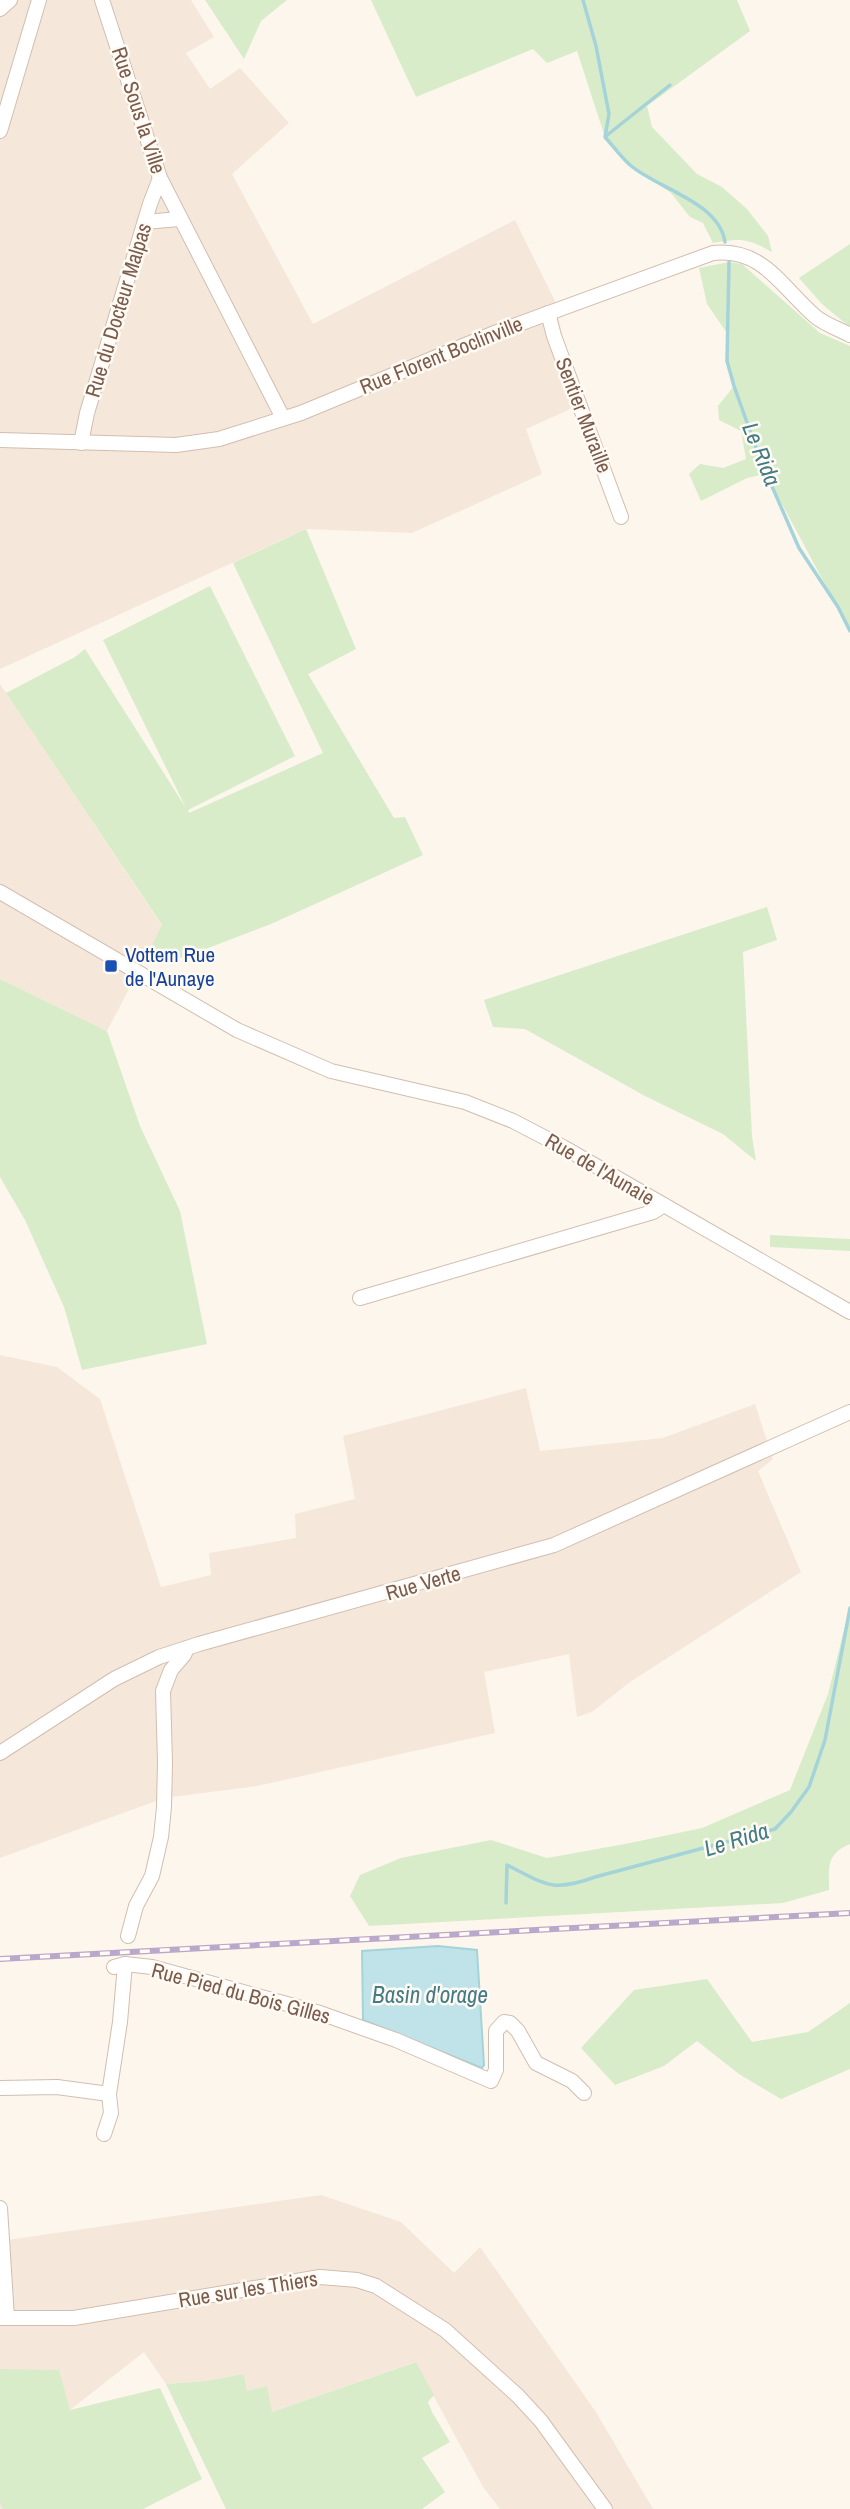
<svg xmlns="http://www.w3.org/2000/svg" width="850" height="2509" viewBox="0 0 850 2509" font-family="'Archivo Narrow',sans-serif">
  <rect width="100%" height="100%" fill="#fdf6ec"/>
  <g fill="#f5e8da">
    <path d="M0,0H191L214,37L186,53L210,89L240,68L289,123L232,174L313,324L515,220L555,301L577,406L526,429L542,474L412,533L306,529L0,669Z"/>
    <path d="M0,684L162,926L107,1031L0,979Z"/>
    <path d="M0,1355L57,1367L100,1399L161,1587L211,1575L209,1553L296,1538L295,1514L355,1499L343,1436L526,1388L540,1451L663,1438L755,1404L773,1459L758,1471L801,1572L630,1682L592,1712L577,1717L569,1654L484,1672L495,1733L257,1786L164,1798L0,1858Z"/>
    <path d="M321,2195L401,2222L454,2273L480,2247L596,2412L653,2509H500L483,2487L415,2362L272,2412L247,2391L244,2374L206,2381L166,2384L144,2352L70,2410L45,2509H0V2241Z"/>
  </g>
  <g fill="#d8ecc9">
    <path d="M205,0H287L261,21L244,59Z"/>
    <path d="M371,0H737L750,31L647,106L652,127L697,174L722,187L747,209L768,236L772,252C747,238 741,238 713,243L703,223L690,217L671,193L631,166L605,137L577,51L547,63L533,49L416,97Z"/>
    <path d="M850,244V327L823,305L799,278Z"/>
    <path d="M729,262L742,264L820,333L850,346V631L766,474L747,478L701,501L689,474L700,464L723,468L746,459L741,431L719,420L718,406L734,386L727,361L729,336L707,304L699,268Z"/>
    <path d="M306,529L356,649L308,674L394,818L405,817L423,855L271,924L182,958L151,947L162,925L6,693L75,657L85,649L186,808L103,640L210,586L295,756L188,810L189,813L323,753L233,563Z"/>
    <path d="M767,907L777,940L743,952L752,1136L756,1161L723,1134L645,1096L525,1029L493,1027L484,1000Z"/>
    <path d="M0,979L107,1031L140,1126L180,1211L207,1344L82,1370L64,1307L25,1220L0,1177Z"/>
    <path d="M770,1235L850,1239V1251L770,1247Z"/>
    <path d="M850,1606V1844C826,1854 829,1867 829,1890L783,1903L369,1926L350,1896L360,1875L401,1858L491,1840L547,1858L625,1844L702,1828L790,1790L828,1694Z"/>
    <path d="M707,1979L752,2042L808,2032L850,2003V2069L781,2099L739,2074L697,2041L664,2066L615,2085L581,2048L634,1990Z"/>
    <path d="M416,2362L434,2395L428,2402L432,2412L450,2442L422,2458L445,2492L422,2509H226L166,2384L206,2381L244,2374L247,2391L267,2386L272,2412Z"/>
    <path d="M0,2369L59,2370L70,2410L160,2388L202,2479L143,2509H3L0,2503Z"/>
  </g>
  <path fill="#bfe3e8" stroke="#a5d3da" stroke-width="2" d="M438,1946L477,1950L484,2065L482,2068L363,2020L362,1951Z"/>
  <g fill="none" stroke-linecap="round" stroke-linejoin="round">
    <g stroke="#a5d3da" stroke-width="3.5">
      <path d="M583,0L596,46L609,114L605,137C613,146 621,157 630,165C658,189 719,202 725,242"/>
      <path d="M606,136L670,85"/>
      <path d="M729,262L727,361L734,386L760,459L799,548L838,607L850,631"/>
      <path d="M506,1903L507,1865C545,1884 552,1893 595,1877L775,1829L791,1812L809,1787L825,1740L850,1608"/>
    </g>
    <defs>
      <g id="minor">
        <path d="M102,0L160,178L283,418"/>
        <path d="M0,9L10,0"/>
        <path d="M0,131L39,0"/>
        <path d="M145,222L179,219"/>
        <path d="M548,313L554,336L621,517"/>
        <path d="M0,440L176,445L219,439L301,413L497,332L713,253C764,248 781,287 816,317C826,325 839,329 850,335"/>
        <path d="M81,443L87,413L150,204L160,178"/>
        <path d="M0,892L237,1030L331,1071L465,1102L513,1121L563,1147L850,1312"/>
        <path d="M360,1298L653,1212L664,1205"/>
        <path d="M0,1753L114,1679L159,1657L199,1644L554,1545L850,1412"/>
        <path d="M128,1936L136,1906L152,1876L161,1837L164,1807L165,1763L163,1691L171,1670L184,1655L187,1648"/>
        <path d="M114,1967L125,1964L152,1967L320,2013L396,2040L491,2081L496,2070V2031L504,2022L510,2023L518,2031L536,2063L572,2081L584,2093"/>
        <path d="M0,2088L57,2087L109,2094"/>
        <path d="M104,2134L111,2113L109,2094L120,2022L125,1964"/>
        <path d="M0,2208L7,2318"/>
        <path d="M0,2318H74L320,2277L357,2280L376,2286L445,2330L518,2396L541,2421L605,2509"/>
      </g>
    </defs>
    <use href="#minor" stroke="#d1beb0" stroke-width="16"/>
    <use href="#minor" stroke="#fff" stroke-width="14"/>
    <defs>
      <path id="rail" d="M0,1959L850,1913"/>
    </defs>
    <use href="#rail" stroke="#b9a8c9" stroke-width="6"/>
    <use href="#rail" stroke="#fffaf3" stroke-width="3.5" stroke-dasharray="10" stroke-linecap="butt"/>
  </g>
  <rect fill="#1a4fb4" stroke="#fffaf3" stroke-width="2.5" x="104" y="959" width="14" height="14" rx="3.5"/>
  <g text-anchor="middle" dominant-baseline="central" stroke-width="5" stroke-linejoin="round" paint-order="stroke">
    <g font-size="21" fill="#7a5c4d" stroke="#fffaf3">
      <text transform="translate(139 110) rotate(72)">Rue Sous la Ville</text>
      <text transform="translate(118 310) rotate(-73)">Rue du Docteur Malpas</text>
      <text transform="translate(441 355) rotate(-22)">Rue Florent Boclinville</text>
      <text transform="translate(584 415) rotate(69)">Sentier Muraille</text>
      <text transform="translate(600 1169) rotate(30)">Rue de l'Aunaie</text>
      <text transform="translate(423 1583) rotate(-16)">Rue Verte</text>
      <text transform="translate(241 1993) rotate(15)">Rue Pied du Bois Gilles</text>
      <text transform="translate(248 2289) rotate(-9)">Rue sur les Thiers</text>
    </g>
    <g font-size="21" fill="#164399" stroke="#fffaf3" text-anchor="start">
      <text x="125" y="954">Vottem Rue<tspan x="125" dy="24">de l'Aunaye</tspan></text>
    </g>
    <g font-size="23" font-style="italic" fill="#437c86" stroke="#fffaf3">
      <text transform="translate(762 454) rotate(68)">Le Rida</text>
      <text transform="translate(736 1839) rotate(-17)">Le Rida</text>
      <text x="430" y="1994">Basin d'orage</text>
    </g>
  </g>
</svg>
